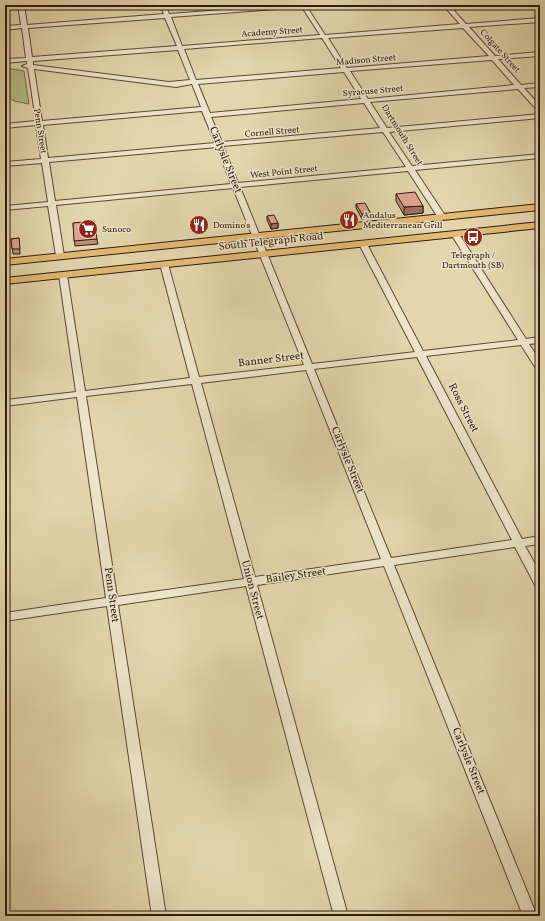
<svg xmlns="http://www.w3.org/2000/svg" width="545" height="921" viewBox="0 0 545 921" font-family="Vollkorn,serif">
  <rect width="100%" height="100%" fill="#e3d6ac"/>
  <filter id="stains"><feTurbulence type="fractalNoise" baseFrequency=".005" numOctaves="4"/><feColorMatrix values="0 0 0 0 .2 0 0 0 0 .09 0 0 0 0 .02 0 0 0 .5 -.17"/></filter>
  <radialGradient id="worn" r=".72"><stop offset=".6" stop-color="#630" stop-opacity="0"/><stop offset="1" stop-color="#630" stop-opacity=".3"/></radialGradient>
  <path fill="#b8bd87" stroke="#746b4a" d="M5,68L24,71L29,104L14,101L6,95Z"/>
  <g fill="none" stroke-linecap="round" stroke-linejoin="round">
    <defs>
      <path id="minor" d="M18,5H24L27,25L164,14L160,5H166L169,14L289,5H315L307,7L325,35L460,24L443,5H449L466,24L540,18V22L469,27L495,56L540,52V56L498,59L521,85L540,83V87L524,88L540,106V112L538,111L518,89L370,102L387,128L540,114V118L389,132L412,166L540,154V158L415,170L446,217L445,219H439L408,171L240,187L312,364L415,352L359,244L363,242L367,244L423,351L518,340L451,234L455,232L459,234L526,339L540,337V343L529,344L540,361V371L537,370L521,345L426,356L522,539L540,536V544L525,546L540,573V588L536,587L515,547L394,565L537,916H523L384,566L257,585L348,916H334L246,586L118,605L166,916H152L107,606L5,621V613L106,598L77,397L5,406V400L76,392L59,275L63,273L67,275L85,391L190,378L160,264L164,262L168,264L199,377L304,365L233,188L56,205L64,256L60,258L56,256L48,206L5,210V206L48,202L42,163L5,166V162L41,159L36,125L5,128V124L36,121L28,68L22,66L27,64V61L5,63V59L26,58L22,28L5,30V26L21,25ZM302,7L320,35L182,46L171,17ZM165,18L177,46L32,57L28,28ZM463,28L489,56L347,68L328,38ZM322,38L341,68L196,80L184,49ZM178,50L190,80L169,82L33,65V61ZM492,60L514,85L368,99L350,71ZM34,69L176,87L192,84L201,107L42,121ZM344,72L361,99L210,113L198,84ZM364,103L380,128L222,142L211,117ZM202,111L215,143L48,158L43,125ZM383,132L406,167L238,183L223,146ZM217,147L231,184L55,201L49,162ZM417,357L512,540L391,558L314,369ZM306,370L381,559L255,577L201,383ZM192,384L244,579L117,597L86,396Z"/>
      <g id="major">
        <path d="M540,204V210L5,265V259Z"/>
        <path d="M540,222V228L5,284V278Z"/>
      </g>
    </defs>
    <use href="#minor" stroke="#5e4835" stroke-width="2"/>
    <use href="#major" stroke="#31190d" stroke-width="2"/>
    <use href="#minor" fill="#ede4c9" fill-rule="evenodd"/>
    <use href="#major" fill="#e2bb76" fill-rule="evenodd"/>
  </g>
  <g fill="#be8c7b" stroke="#31190d">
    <path d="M396,194L423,206V213L404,215L396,201Z"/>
    <path d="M356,204L371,214V218L362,219L356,208Z"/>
    <path d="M267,216L278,223V228L271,229L267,220Z"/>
    <path d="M73,223L97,239L98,244L75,246Z"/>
    <path d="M19,238L20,254H13L11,239Z"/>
  </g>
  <g fill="#9b7264" stroke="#31190d">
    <path d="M423,206V213L404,215V207Z"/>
    <path d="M362,214H371V218L362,219Z"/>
    <path d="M278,223V228L271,229V224Z"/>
  </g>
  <g fill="#dda38f" stroke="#31190d">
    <path d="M415,192L423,206L404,207L396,194Z"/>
    <path d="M365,203L371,214H362L356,204Z"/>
    <path d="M274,215L278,223L271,224L267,216Z"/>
    <path d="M94,221L97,239L74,241L73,223Z"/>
    <path d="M19,238L20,249H12L11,239Z"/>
  </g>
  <defs>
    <symbol id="restaurant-disc" viewBox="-11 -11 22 22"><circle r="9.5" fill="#8f2418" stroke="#ede4c9"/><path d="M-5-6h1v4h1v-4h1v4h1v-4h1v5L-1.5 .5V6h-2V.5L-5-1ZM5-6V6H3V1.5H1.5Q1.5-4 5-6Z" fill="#fff"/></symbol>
    <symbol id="supermarket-disc" viewBox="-11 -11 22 22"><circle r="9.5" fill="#8f2418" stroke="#ede4c9"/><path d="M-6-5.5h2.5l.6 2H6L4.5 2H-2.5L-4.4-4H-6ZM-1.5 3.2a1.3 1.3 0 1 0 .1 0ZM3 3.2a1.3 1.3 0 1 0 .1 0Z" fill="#fff"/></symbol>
    <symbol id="bus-disc" viewBox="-11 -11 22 22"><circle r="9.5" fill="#8f2418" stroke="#ede4c9"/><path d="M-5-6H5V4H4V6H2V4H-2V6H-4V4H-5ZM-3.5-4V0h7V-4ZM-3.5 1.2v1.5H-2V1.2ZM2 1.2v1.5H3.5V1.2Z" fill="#fff"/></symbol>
  </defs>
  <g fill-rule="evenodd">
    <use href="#restaurant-disc" x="338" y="209" width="22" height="22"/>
    <use href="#restaurant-disc" x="188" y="214" width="22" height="22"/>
    <use href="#supermarket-disc" x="77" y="218" width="22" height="22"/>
    <use href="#bus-disc" x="462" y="226" width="22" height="22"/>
  </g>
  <g text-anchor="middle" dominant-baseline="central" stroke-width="3" stroke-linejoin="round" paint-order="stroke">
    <g font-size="9" fill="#31190d" stroke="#ede4c9">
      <text transform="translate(272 32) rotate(-4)">Academy Street</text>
      <text transform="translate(500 51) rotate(48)">Colgate Street</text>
      <text transform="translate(366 60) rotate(-5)">Madison Street</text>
      <text transform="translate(373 91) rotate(-5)">Syracuse Street</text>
      <text transform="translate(40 131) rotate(81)">Penn Street</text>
      <text transform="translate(272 132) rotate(-5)">Cornell Street</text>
      <text transform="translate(402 135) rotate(58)">Dartmouth Street</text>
      <text transform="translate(284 172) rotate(-6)">West Point Street</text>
    </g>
    <g font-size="9" fill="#31190d" stroke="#ede4c9" text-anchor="start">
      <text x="363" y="215">Andalus<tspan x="363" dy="10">Mediterranean Grill</tspan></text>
      <text x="213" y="225">Domino's</text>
      <text x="102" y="229">Sunoco</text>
      <text x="473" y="255" text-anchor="middle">Telegraph /<tspan x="473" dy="10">Dartmouth (SB)</tspan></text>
    </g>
    <g font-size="11" fill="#31190d" stroke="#ede4c9">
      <text transform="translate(225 160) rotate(68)">Carlysle Street</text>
      <text transform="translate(271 242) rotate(-6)">South Telegraph Road</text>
      <text transform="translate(271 360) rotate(-7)">Banner Street</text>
      <text transform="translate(463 408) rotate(63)">Ross Street</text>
      <text transform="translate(347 460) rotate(68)">Carlysle Street</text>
      <text transform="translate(296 576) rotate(-8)">Bailey Street</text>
      <text transform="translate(252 590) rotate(75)">Union Street</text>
      <text transform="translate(111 595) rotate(82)">Penn Street</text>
      <text transform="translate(468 761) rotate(68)">Carlysle Street</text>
    </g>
  </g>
  <rect width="545" height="921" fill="none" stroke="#e3d6ac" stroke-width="20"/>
  <rect x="6" y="6" width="533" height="909" fill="none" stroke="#31190d" stroke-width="2"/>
  <rect x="10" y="10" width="525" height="901" fill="none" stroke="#31190d"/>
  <rect width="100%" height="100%" filter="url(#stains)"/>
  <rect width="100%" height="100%" fill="url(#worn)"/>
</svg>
